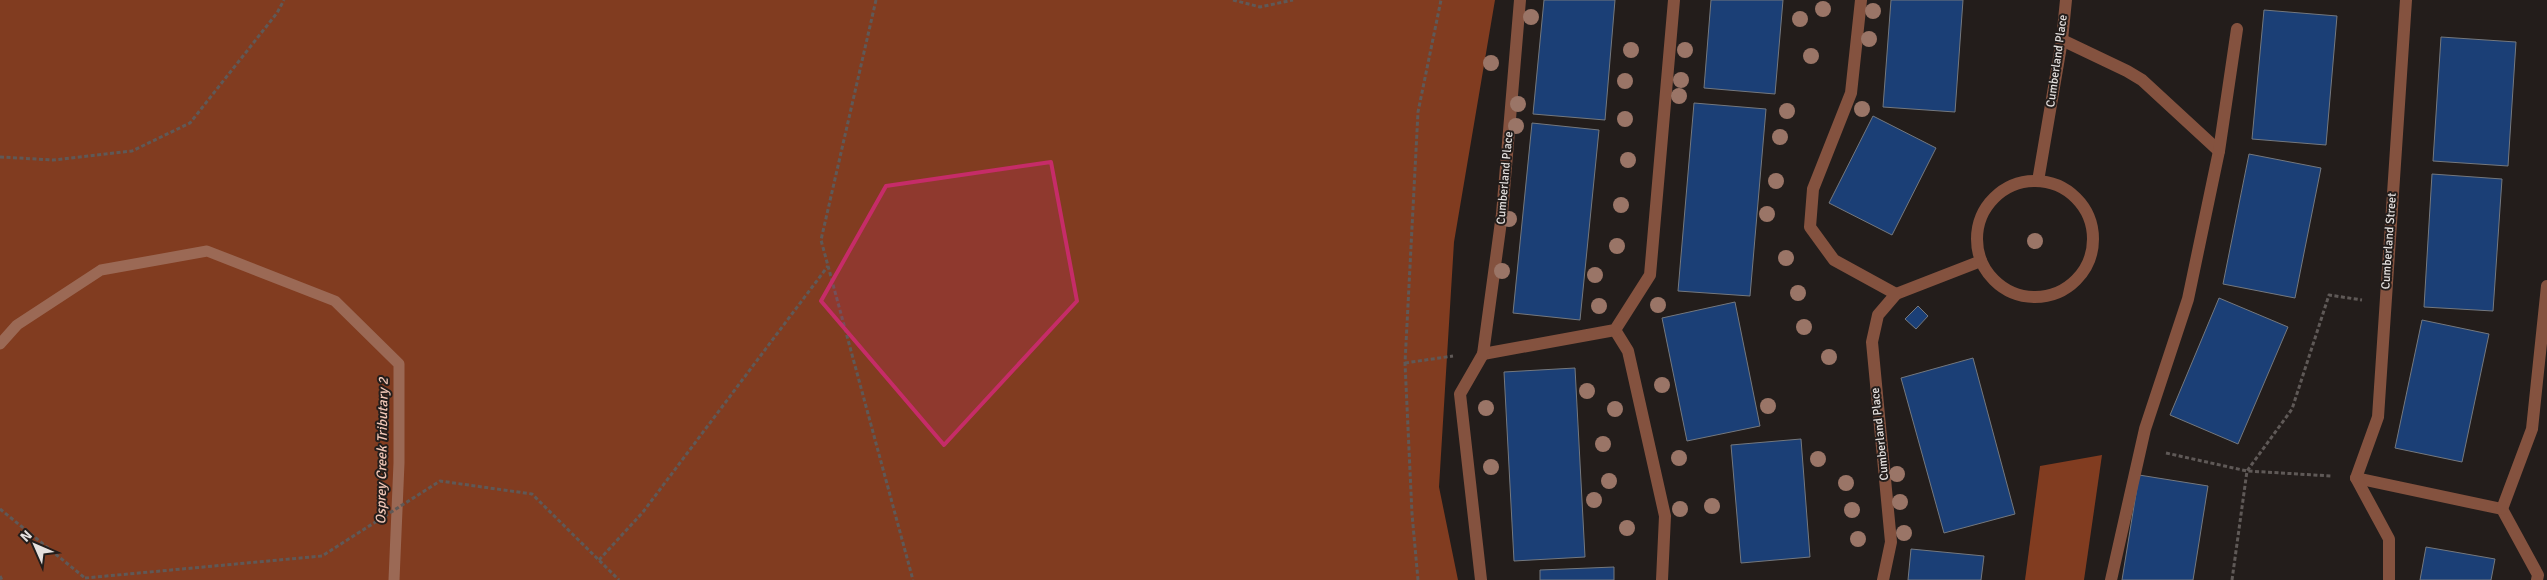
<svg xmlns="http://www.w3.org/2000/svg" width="2547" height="580" viewBox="0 0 2547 580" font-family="Signika,sans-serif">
  <rect width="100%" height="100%" fill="#231d1b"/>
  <g fill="#813c20">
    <path d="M0,0H1495L1454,242L1439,487L1458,580H0Z"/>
    <path d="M2102,455L2084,580H2025L2040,466Z"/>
  </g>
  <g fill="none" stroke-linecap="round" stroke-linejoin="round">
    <path stroke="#9b6955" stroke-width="11" d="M0,344L17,325L101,270L207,251L335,301L399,364V463L394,580"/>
  </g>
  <g fill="#1b3f76" stroke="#74787e">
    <path d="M1544,0H1615L1605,120L1533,114Z"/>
    <path d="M1711,0H1783L1775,94L1704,88Z"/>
    <path d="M1891,0H1963L1955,112L1883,107Z"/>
    <path d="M2264,10L2337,16L2326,145L2252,139Z"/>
    <path d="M2441,37L2516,42L2508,166L2433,161Z"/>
    <path d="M1694,103L1766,109L1750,296L1678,291Z"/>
    <path d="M1873,116L1936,148L1892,235L1829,203Z"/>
    <path d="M1532,123L1599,130L1580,320L1513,313Z"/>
    <path d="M2249,154L2321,168L2295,298L2223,284Z"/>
    <path d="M2432,174L2502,179L2493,311L2424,307Z"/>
    <path d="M2219,298L2288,327L2238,444L2170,415Z"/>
    <path d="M1735,302L1760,426L1687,441L1662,318Z"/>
    <path d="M1918,306L1928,316L1916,329L1905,319Z"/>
    <path d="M2422,320L2489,334L2462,462L2395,448Z"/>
    <path d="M1973,358L2015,514L1944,533L1901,378Z"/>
    <path d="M1575,368L1585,557L1514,561L1504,372Z"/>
    <path d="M1801,439L1810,557L1741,563L1731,445Z"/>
    <path d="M2139,475L2208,486L2193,580H2122Z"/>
    <path d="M2426,547L2495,559L2491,580H2420Z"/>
    <path d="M1911,549L1984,556L1981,580H1908Z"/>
    <path d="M1614,567V580H1540V570Z"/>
  </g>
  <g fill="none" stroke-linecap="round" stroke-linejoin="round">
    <g stroke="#5f5957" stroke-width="3" stroke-dasharray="4 2.5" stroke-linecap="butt">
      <path d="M876,0L821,240L913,580"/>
      <path d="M1233,0L1260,7L1293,0"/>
      <path d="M0,157L53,160L132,151L190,123L277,13L284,0"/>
      <path d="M1405,363L1453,356"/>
      <path d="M2166,453L2247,471L2332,476"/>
      <path d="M0,509L85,578"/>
      <path d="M599,560L643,512L828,266"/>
      <path d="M0,576L2,580"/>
      <path d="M85,578L322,556L440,481L532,494L619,580"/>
      <path d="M1418,580L1412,514L1405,363L1418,112L1441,0"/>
      <path d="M2232,580L2247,471L2292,409L2329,295L2362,300"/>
    </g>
    <g stroke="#84523f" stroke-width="12">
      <path d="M2062,40L2127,71L2142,80L2219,151"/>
      <circle cx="2035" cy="239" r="58"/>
      <path d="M1896,294L1981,261"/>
      <path d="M2356,478L2502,509L2538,575L2537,580"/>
      <path d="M2502,509L2532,429L2547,286"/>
      <path d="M2111,580L2145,429L2188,299L2219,151L2237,29"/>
      <path d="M2389,580V539L2356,478L2378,417L2406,0"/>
    </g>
    <g stroke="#84523f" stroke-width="12">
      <path d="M1861,0L1851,93L1813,189L1810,227L1834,260L1896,294L1878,315L1872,342L1891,542L1883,580"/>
      <path d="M2038,181L2062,40L2066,0"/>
      <path d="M1615,330L1628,351L1665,516L1662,580"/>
      <path d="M1483,354L1615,330L1650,275L1674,0"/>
      <path d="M1481,580L1460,394L1483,354L1502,214L1520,0"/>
    </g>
  </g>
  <g fill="#9a7567">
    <circle cx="1823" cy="9" r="8"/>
    <circle cx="1873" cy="11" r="8"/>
    <circle cx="1531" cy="17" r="8"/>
    <circle cx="1800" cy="19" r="8"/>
    <circle cx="1869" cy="39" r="8"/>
    <circle cx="1631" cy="50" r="8"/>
    <circle cx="1685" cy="50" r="8"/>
    <circle cx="1811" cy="56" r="8"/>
    <circle cx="1491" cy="63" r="8"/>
    <circle cx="1681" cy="80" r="8"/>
    <circle cx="1625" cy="81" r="8"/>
    <circle cx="1679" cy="96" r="8"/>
    <circle cx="1518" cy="104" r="8"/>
    <circle cx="1862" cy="109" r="8"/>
    <circle cx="1787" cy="111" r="8"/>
    <circle cx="1625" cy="119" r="8"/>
    <circle cx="1516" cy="126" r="8"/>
    <circle cx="1780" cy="137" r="8"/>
    <circle cx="1628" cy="160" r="8"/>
    <circle cx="1776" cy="181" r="8"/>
    <circle cx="1621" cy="205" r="8"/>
    <circle cx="1767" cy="214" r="8"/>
    <circle cx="1509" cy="219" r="8"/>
    <circle cx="2035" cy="241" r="8"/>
    <circle cx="1617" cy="246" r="8"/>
    <circle cx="1786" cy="258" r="8"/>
    <circle cx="1502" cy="271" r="8"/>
    <circle cx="1595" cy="275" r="8"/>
    <circle cx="1798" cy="293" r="8"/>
    <circle cx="1658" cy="305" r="8"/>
    <circle cx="1599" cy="306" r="8"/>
    <circle cx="1804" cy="327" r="8"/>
    <circle cx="1829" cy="357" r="8"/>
    <circle cx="1662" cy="385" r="8"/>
    <circle cx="1587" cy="391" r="8"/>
    <circle cx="1768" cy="406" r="8"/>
    <circle cx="1486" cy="408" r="8"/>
    <circle cx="1615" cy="409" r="8"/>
    <circle cx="1603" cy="444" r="8"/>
    <circle cx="1679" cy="458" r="8"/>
    <circle cx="1818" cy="459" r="8"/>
    <circle cx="1491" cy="467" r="8"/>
    <circle cx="1897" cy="474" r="8"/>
    <circle cx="1609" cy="481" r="8"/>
    <circle cx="1846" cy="483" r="8"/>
    <circle cx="1594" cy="500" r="8"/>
    <circle cx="1900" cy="502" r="8"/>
    <circle cx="1712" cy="506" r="8"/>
    <circle cx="1680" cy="509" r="8"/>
    <circle cx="1852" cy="510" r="8"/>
    <circle cx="1627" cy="528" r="8"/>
    <circle cx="1904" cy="533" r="8"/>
    <circle cx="1858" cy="539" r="8"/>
  </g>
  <path fill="#c62c68" fill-opacity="0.2" stroke="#c62c68" stroke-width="4" stroke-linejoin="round" d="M1051,162L1077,301L944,445L821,301L886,186Z"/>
  <g text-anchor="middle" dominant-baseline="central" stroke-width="4" stroke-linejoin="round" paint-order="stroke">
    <g font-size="12" fill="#e5e1df" stroke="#231d1b">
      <text transform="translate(2057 61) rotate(-82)">Cumberland Place</text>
      <text transform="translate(1505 178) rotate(-85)">Cumberland Place</text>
      <text transform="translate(2389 241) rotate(-86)">Cumberland Street</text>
      <text transform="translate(1880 434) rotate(-96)">Cumberland Place</text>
    </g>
    <g font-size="14" font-style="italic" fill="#f0c6b6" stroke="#231d1b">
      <text transform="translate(382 451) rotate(-89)">Osprey Creek Tributary 2</text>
    </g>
  </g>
  <g transform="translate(35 545) rotate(315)" stroke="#231d1b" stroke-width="4" paint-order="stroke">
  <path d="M0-4L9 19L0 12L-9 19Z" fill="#e5e1df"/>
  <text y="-8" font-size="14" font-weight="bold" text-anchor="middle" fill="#e5e1df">N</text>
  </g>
</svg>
